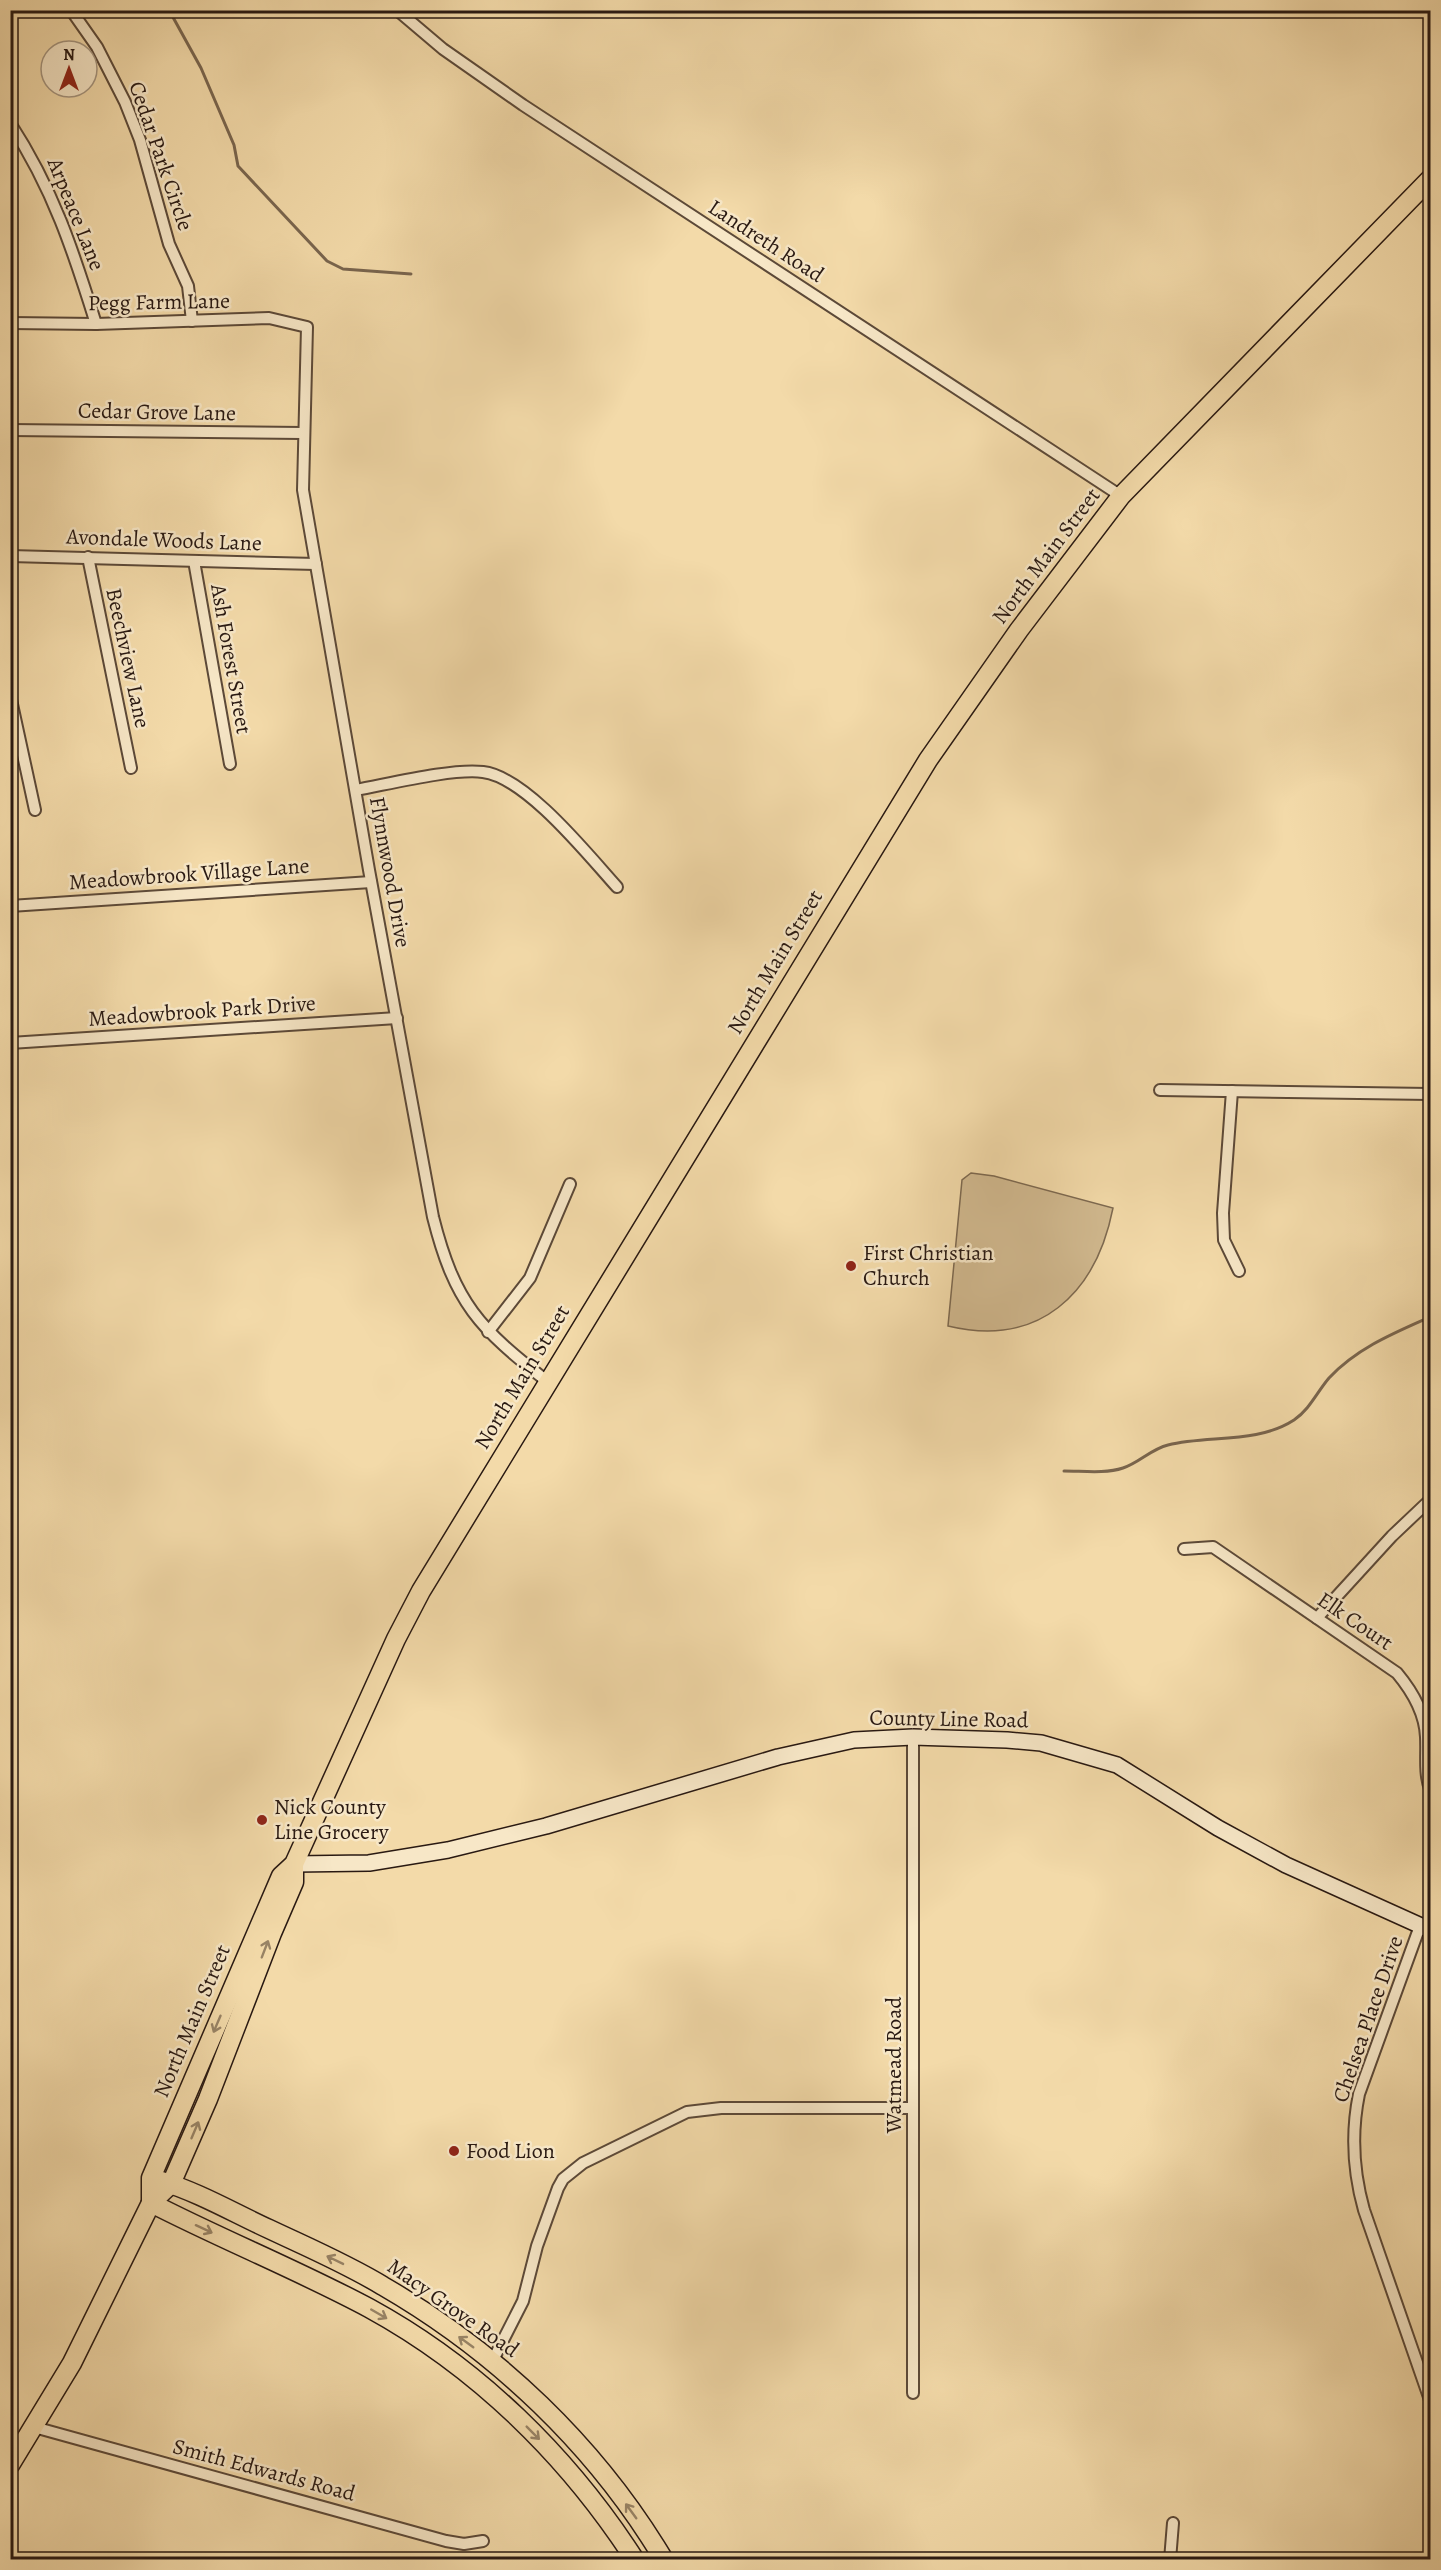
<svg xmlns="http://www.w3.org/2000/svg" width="1441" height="2570" viewBox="0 0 1441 2570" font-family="Alegreya,serif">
  <rect width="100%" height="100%" fill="#f3daa9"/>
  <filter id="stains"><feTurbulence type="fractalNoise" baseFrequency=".00333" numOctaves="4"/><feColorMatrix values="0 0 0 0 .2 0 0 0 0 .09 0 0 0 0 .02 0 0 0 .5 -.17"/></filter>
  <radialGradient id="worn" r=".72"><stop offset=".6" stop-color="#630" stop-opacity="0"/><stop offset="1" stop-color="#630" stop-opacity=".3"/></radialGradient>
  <path fill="#d1b98f" stroke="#7d6950" stroke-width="1.5" d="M971,1173L994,1176L1113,1208C1096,1294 1039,1348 948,1326L962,1180Z"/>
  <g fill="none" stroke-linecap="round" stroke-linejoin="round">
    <g stroke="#79654e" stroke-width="3">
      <path d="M169,10L201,68L234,145L238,166L327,261L343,269L411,274"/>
      <path d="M1064,1471C1083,1471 1105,1474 1123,1468C1139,1463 1151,1449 1168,1445C1209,1435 1257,1444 1294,1420C1310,1409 1317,1392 1329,1378C1357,1348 1394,1333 1430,1317"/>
    </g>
    <defs>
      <g id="street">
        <path d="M71,10L97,47L125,102L140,140L169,244L188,286L192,321"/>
        <path d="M397,10L443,49L523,105L1121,496"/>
        <path d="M10,123C53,189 73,250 96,324"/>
        <path d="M10,323L96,324L269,318L307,327L303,490L369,870L433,1217C455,1304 479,1328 548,1382"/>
        <path d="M10,430L302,433"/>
        <path d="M10,556L316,564"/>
        <path d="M88,557L131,768"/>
        <path d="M194,561L230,764"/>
        <path d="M10,695L35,810"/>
        <path d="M356,790C389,784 453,768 483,772C526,777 588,855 617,887"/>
        <path d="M10,906L371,882"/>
        <path d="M10,1043L397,1018"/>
        <path d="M1160,1090L1430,1094"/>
        <path d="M1232,1091L1223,1213L1224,1240L1239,1271"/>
        <path d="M488,1332L530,1278L570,1184"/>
        <path d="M1184,1549L1213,1547L1397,1673C1412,1691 1425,1713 1426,1737C1427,1754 1424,1773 1430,1789"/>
        <path d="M1317,1618L1392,1536L1430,1500"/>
        <path d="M913,1737V2393"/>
        <path d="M1420,1926L1359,2094C1351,2133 1353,2171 1364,2210L1430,2400"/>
        <path d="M492,2362L523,2301L537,2246L558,2188L563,2179L583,2163L687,2112L721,2108H913"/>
        <path d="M34,2427L446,2541L464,2544L483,2541"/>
        <path d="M1170,2560L1173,2523"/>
      </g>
      <path id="secondary" d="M294,1864L369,1863L448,1850L546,1826L778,1757L854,1740L913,1737L1007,1740L1041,1743L1117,1765L1218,1828L1286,1865L1430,1930"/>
      <g id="primary">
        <path d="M161,2181C198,2192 234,2213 269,2229C307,2247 347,2264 383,2286C497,2352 596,2446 664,2560"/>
        <path d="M151,2203V2178L281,1876L294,1864L396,1639L421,1591L928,760L1019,630L1121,496L1430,179"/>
        <path d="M151,2203C223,2240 298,2270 369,2308C477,2367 568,2456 635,2560"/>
        <path d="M10,2465L72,2363L151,2203L171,2184L208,2099L272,1933L294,1882V1864"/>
      </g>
    </defs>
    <use href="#street" stroke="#5c4938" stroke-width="14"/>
    <use href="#secondary" stroke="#291912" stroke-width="18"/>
    <use href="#primary" stroke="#291912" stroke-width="21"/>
    <use href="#street" stroke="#f7e7c7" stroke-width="10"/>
    <use href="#secondary" stroke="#f7e7c7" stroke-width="15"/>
    <use href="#primary" stroke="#f3daa9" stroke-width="18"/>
  </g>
  <defs><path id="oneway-shaft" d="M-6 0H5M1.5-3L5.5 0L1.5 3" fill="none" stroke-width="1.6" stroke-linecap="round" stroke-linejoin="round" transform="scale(1.5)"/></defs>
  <g stroke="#988365">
    <use href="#oneway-shaft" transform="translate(265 1949) rotate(-69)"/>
    <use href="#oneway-shaft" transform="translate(217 2024) rotate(113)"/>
    <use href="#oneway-shaft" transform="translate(195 2130) rotate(-67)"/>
    <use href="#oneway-shaft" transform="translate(204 2229) rotate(25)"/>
    <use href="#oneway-shaft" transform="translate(335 2260) rotate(-154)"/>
    <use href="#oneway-shaft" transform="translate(379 2314) rotate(30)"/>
    <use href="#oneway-shaft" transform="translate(466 2342) rotate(-144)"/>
    <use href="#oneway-shaft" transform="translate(533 2433) rotate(45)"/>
    <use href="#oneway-shaft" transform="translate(631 2511) rotate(-126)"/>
  </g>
  <g fill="#8f2418" stroke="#f7e7c7" stroke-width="2">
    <circle cx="851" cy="1266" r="6"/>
    <circle cx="262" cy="1820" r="6"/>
    <circle cx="454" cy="2151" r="6"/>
  </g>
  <g text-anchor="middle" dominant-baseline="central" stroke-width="5" stroke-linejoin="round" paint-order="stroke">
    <g font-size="22" fill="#291912" stroke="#f7e7c7">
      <text transform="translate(161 156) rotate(71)">Cedar Park Circle</text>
      <text transform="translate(76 214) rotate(68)">Arpeace Lane</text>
      <text transform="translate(766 241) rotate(33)">Landreth Road</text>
      <text transform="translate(159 302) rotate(-1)">Pegg Farm Lane</text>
      <text transform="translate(157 412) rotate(1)">Cedar Grove Lane</text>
      <text transform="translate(164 540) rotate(2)">Avondale Woods Lane</text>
      <text transform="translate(1046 556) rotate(-53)">North Main Street</text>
      <text transform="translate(128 658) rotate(78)">Beechview Lane</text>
      <text transform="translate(231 659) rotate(80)">Ash Forest Street</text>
      <text transform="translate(390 872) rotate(80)">Flynnwood Drive</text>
      <text transform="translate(189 874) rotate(-4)">Meadowbrook Village Lane</text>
      <text transform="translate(775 962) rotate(-59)">North Main Street</text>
      <text transform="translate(202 1011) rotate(-4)">Meadowbrook Park Drive</text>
      <text transform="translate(522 1377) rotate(-59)">North Main Street</text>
      <text transform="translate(1355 1621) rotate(34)">Elk Court</text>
      <text transform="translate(949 1719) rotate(1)">County Line Road</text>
      <text transform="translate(1368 2019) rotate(-71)">Chelsea Place Drive</text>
      <text transform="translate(192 2021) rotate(-67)">North Main Street</text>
      <text transform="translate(894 2065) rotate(-90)">Watmead Road</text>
      <text transform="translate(453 2308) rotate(35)">Macy Grove Road</text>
      <text transform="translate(264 2470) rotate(15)">Smith Edwards Road</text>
    </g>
    <g font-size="22" fill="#291912" stroke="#f7e7c7" text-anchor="start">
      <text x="863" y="1253">First Christian<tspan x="863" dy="25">Church</tspan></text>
      <text x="274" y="1807">Nick County<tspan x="274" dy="25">Line Grocery</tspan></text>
      <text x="466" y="2151">Food Lion</text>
    </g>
  </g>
  <rect width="1441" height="2570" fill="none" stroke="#f3daa9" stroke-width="36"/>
  <rect x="12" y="12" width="1417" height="2546" fill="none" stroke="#291912" stroke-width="3"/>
  <rect x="18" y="18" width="1405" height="2534" fill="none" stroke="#291912" stroke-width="1.5"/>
  <g transform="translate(69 69)"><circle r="28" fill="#f7e7c7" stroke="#a5957f" stroke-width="1.5"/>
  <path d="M0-4.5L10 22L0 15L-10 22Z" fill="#8f2418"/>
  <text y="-9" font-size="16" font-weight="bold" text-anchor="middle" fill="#291912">N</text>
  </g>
  <rect width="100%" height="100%" filter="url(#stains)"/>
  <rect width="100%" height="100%" fill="url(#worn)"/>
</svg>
